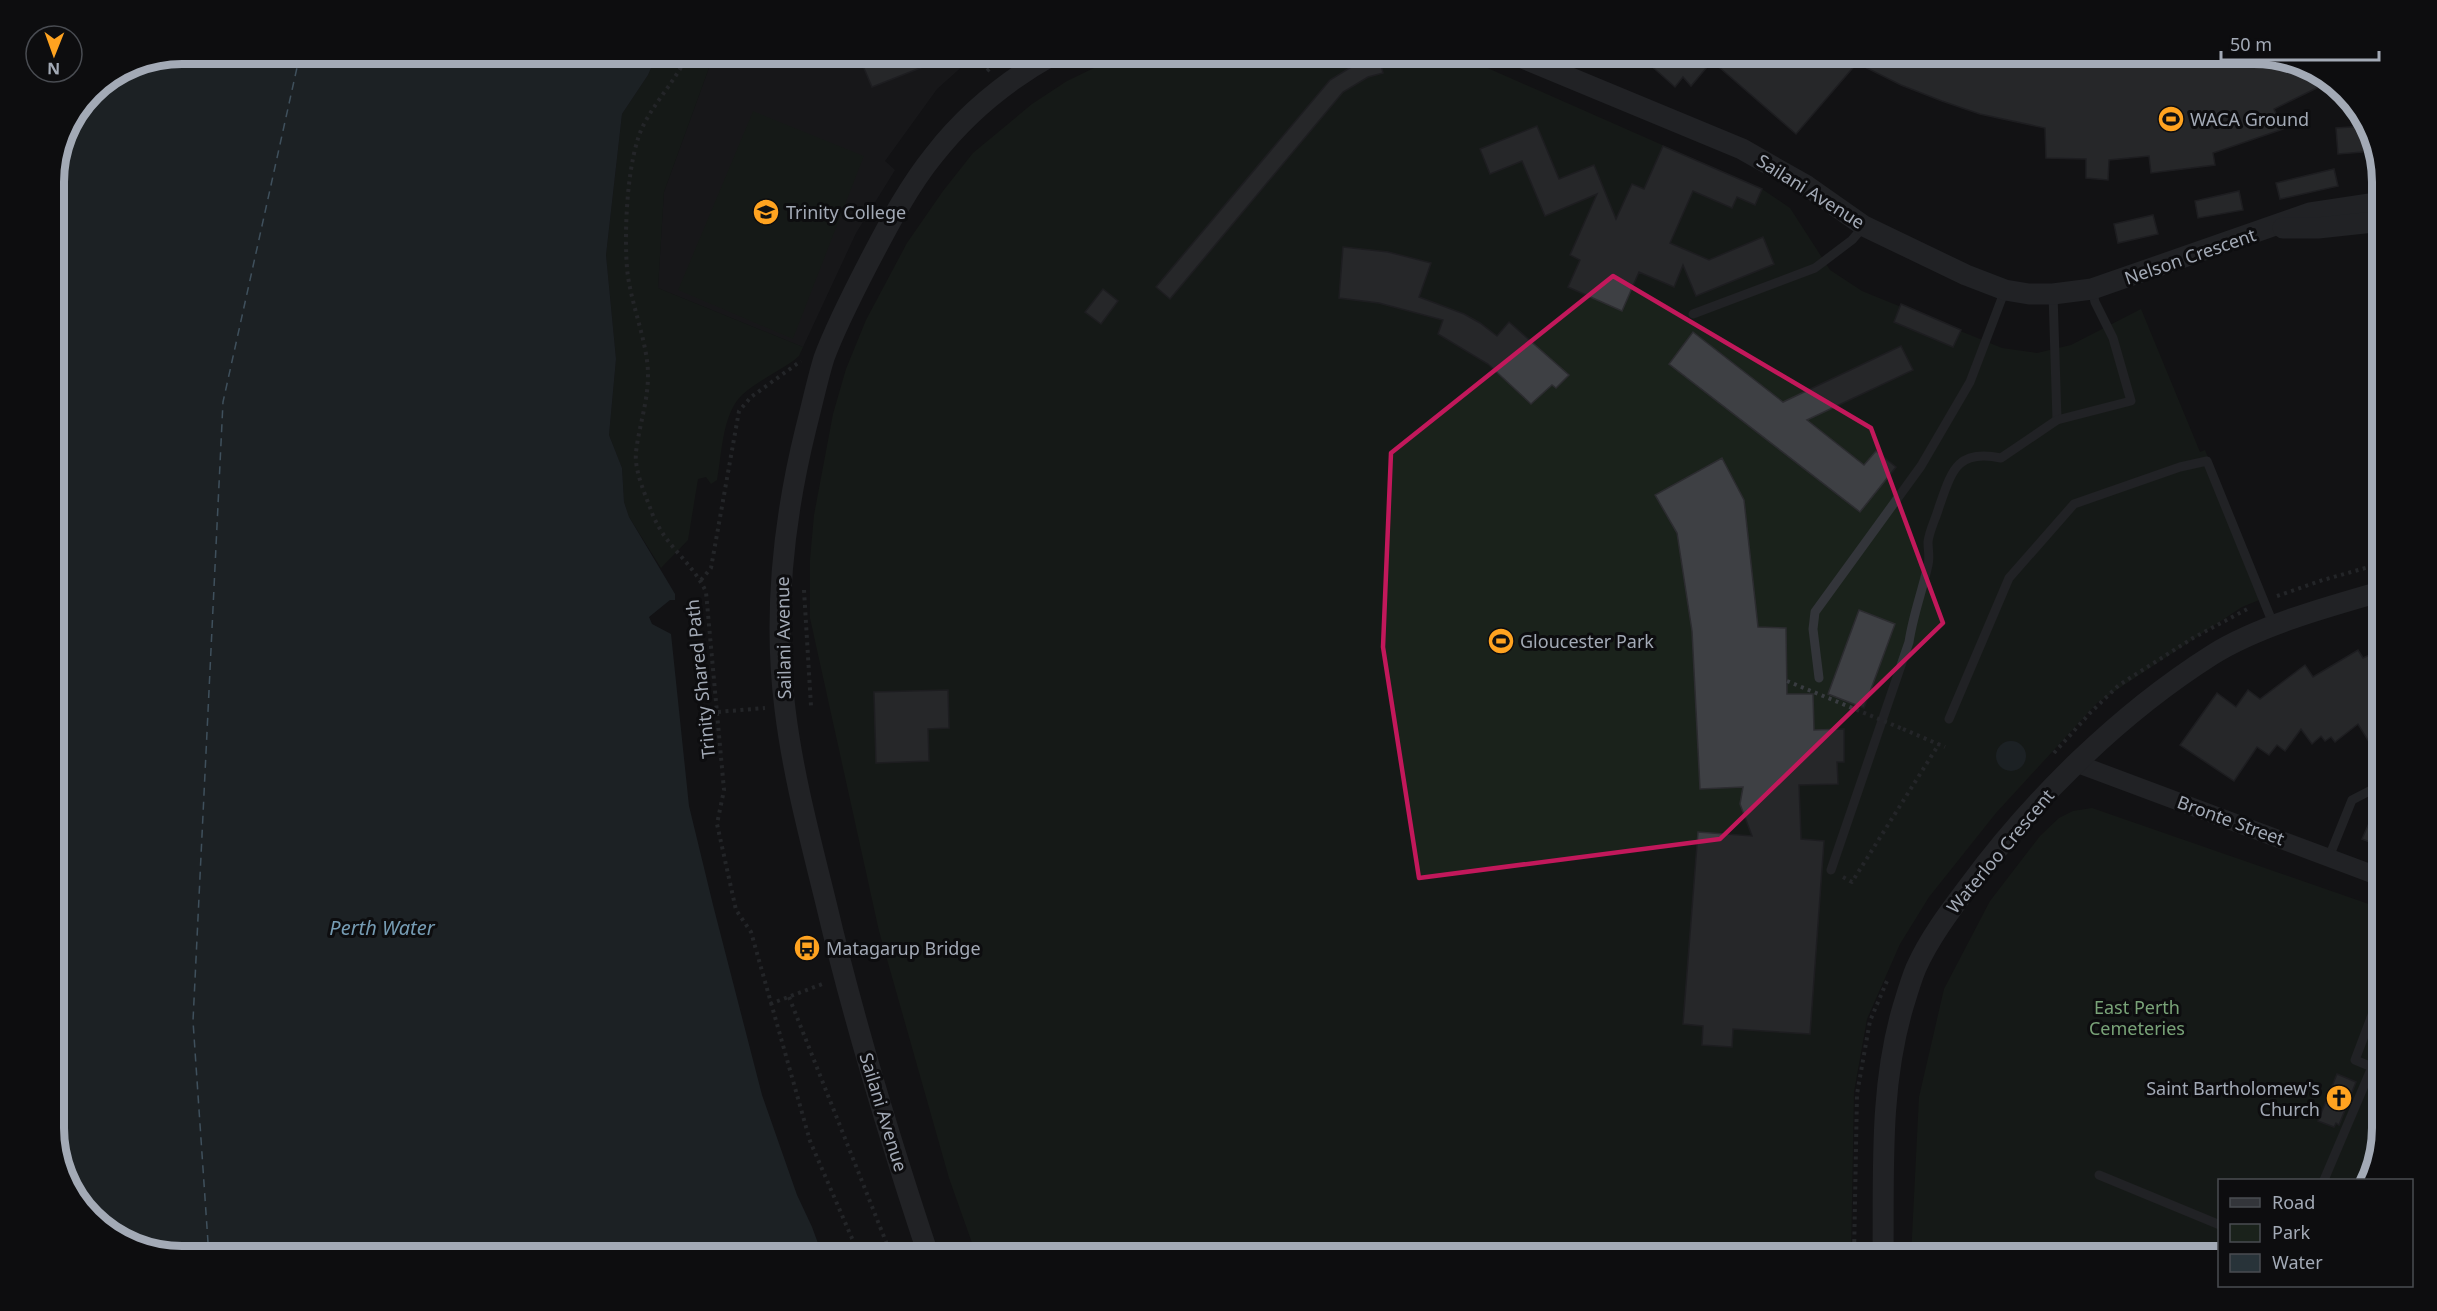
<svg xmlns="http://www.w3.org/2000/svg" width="2437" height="1311" viewBox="0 0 2437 1311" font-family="'Noto Sans',sans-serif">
  <rect width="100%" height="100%" fill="#121214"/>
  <path fill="#1e1e21" d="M714,54H976L937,89L885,161L895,170L856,233L803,347L658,288L664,192Z"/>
  <g fill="#1a221b">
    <path d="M657,54H714L664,192L658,288L803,347L799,356L793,361C776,373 757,381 742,395C722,414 722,454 717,480L711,484L706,477L698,479L688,540L661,568L629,517L624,502L622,468L609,435L616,359L606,255L622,114L648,75Z"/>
    <path d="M1123,54H1448L1467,59L1762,189L1790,208L1830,270L1862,291L2002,348L2037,353L2071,345L2141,309L2200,452L2205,450L2264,598L2242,607L2097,703L1996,813L1929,897L1900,944L1867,1019L1854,1092L1851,1257H977L949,1178L879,931L810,618V560L814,515L833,414L846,369L866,320L907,243L943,191L973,153L1032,104L1067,81Z"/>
    <path d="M753,111L864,156L793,339L678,290Z"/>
    <path d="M2092,808L2383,909V1128L2371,1180H2220L2219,1257H1911L1919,1097L1944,989L1990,901L2040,836L2059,818L2073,811Z"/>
  </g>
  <g fill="#283339">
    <path d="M183,54H657L648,75L622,114L606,255L616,359L609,435L622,468L624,502L629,517L675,594V600H670L649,617L652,624L671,634L689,806L713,905L762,1095L797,1195L812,1227L823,1257H183L125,1244L76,1200L54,1137V175L67,126L92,91L134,64Z"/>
    <circle cx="2011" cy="756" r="15"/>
  </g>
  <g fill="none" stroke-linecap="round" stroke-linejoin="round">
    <path stroke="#769cb4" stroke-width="1.5" stroke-dasharray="8 6" stroke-linecap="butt" d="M209,1257L193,1021L223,402L300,54"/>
  </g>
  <g fill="#3e4044" stroke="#2c2c30" stroke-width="1.5">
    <path d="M858,54H953V55L872,87Z"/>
    <path d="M1638,54H2254L2312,67L2329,82L2274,109L2283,129L2213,153L2215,165L2151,173L2149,156L2109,160L2108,180L2086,178V159L2046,158L2045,128L1980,114L1942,101L1901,85L1857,63L1796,134L1712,61L1691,86L1683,77L1675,87Z"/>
    <path d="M1379,57L1383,73L1368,77L1343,92L1170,299L1156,287L1330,80L1361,61Z"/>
    <path d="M1537,126L1559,179L1594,165L1616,219L1632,184L1644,189L1663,146L1762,189L1755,205L1737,197L1732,208L1693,191L1670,243L1709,260L1763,237L1774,264L1696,296L1683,265L1674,287L1639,272L1622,311L1568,287L1580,260L1570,255L1597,194L1545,216L1522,161L1490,174L1480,149Z"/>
    <path d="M2366,126L2375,151L2338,154L2336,128Z"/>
    <path d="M2334,169L2338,186L2280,199L2276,183Z"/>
    <path d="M2239,191L2243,210L2198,218L2195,201Z"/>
    <path d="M2153,215L2158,234L2118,243L2114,224Z"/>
    <path d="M1343,247L1388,252L1431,263L1419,297L1464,314L1480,323L1497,336L1509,322L1569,375L1556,388L1552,385L1531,404L1488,364L1438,334L1443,320L1379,303L1339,298Z"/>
    <path d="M1103,289L1118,301L1101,324L1085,312Z"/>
    <path d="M1901,304L1961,330L1953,347L1894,322Z"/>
    <path d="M1693,332L1783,402L1901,346L1913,370L1807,420L1864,465L1876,451L1896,467L1860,512L1669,364Z"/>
    <path d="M1722,458L1744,500L1758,627L1786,628L1787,694H1813L1814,730L1844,729V762H1837L1838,784L1799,785L1801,839L1824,841L1810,1034L1733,1029L1732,1047L1702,1045L1703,1026L1683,1024L1698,832L1752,836L1740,804L1743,787L1700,789L1692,631L1677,533L1655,495Z"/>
    <path d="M1859,610L1895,624L1864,708L1828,694Z"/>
    <path d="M2383,649V738L2371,745L2358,724L2335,742L2331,737L2325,741L2321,736L2312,744L2301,729L2285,751L2277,745L2269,755L2257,747L2234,781L2180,745L2217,693L2236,707L2248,690L2260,699L2305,665L2313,677L2358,650L2363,658Z"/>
    <path d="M948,690L949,728L928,729L929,761L876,763L874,692Z"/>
    <path d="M2383,792V847L2362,839Z"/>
    <path d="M2337,1074L2356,1082L2339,1125L2336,1123L2334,1127L2318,1121Z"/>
  </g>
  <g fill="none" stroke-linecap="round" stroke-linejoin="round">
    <g stroke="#393c41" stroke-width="4" stroke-dasharray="3 4.5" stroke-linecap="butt">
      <path d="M688,54C676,80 657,99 644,124C627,156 624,231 627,268C630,303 648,342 648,375C648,402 639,426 636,452C634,471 646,496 652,513C666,548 692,561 706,592L724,790L717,824L736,910L751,932L810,1141L860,1257"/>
      <path d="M987,71L1006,54"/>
      <path d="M701,580L711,568L739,411L751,397L801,361"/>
      <path d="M804,590L811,706"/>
      <path d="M2277,596L2323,580L2383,563"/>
      <path d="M718,712L765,708"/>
      <path d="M1903,729L1945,747"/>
      <path d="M2054,753L2091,712L2119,685L2193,638L2251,607"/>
      <path d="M1843,877L1852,882L1939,744"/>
      <path d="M789,997L892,1257"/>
      <path d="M770,1004L825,983"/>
      <path d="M1854,1257L1857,1094L1870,1021L1887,981"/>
    </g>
    <g stroke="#33353a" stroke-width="9">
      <path d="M2053,294L2057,420"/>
      <path d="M1693,314L1815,268L1852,240L1864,226"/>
      <path d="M1819,678L1813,629L1815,612L1921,466L1970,382L2005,290"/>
      <path d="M1949,719L2009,578L2074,504L2180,467L2207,461L2274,626"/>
      <path d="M2329,857L2352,800L2383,784"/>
      <path d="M1831,870L1909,642C1913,615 1922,592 1928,565C1930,558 1928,550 1928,542C1929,531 1936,518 1939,507C1952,470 1957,449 2001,458L2057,420L2131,401L2113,338L2095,302L2092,289"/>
      <path d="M2099,1175L2220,1225"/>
      <path d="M2324,1180L2372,1067L2355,1060L2383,986"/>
    </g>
    <path stroke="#33353a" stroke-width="18" d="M2078,764L2383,878"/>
    <g stroke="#33353a" stroke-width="21">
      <path d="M1513,54L1742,149L1807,186L1864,226L1966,275L2005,290L2029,294H2053L2092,289L2310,213L2383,202"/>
      <path d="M2283,228H2318L2383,221"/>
      <path d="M929,1257C890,1140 854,1022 826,903C810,838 793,775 785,709C773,614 783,521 806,428C812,405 817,381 824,358C835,328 854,291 869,262C888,226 908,187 934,155C966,114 1009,79 1054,54"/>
      <path d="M1883,1257C1884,1174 1879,1088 1903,1007C1907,994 1911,980 1916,968C1929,939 1949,912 1968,887C2033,799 2119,714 2212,655C2258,626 2330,606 2383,591"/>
    </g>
    <path stroke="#393c41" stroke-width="4" stroke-dasharray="3 4.5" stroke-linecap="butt" d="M1787,681L1903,729"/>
  </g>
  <path d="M0 0H2437V1311H0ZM1613,276L1871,428L1943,623L1720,839L1419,878L1383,647L1391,453Z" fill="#121214" fill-opacity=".55" fill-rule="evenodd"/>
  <path fill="none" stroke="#c2185b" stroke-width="4.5" stroke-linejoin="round" d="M1613,276L1871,428L1943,623L1720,839L1419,878L1383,647L1391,453Z"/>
  <defs>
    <symbol id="stadium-disc" viewBox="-11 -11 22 22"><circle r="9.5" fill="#ffa320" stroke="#0d0d0f"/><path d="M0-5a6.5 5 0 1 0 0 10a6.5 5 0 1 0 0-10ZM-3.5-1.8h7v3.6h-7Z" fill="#111"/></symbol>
    <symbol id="school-disc" viewBox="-11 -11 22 22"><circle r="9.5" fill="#ffa320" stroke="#0d0d0f"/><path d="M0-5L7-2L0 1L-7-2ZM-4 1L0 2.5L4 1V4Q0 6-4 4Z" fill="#111"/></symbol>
    <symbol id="bus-disc" viewBox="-11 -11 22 22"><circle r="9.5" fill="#ffa320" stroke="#0d0d0f"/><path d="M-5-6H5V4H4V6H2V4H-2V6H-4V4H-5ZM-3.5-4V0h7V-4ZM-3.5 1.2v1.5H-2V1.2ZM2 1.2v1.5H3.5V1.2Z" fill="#111"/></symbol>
    <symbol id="church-disc" viewBox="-11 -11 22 22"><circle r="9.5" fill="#ffa320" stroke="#0d0d0f"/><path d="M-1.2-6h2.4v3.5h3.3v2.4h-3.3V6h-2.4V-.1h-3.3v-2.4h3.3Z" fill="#111"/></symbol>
  </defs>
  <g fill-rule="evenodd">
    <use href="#stadium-disc" x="2156" y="104" width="30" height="30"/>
    <use href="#school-disc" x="751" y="197" width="30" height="30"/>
    <use href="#stadium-disc" x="1486" y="626" width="30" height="30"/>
    <use href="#bus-disc" x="792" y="933" width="30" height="30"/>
    <use href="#church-disc" x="2324" y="1083" width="30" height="30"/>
  </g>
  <g text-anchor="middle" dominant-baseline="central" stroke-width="6" stroke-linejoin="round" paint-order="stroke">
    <g font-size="18" fill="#a3aab6" stroke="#0d0d0f" text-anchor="start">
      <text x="2190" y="119">WACA Ground</text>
      <text x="786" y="212">Trinity College</text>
      <text x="1520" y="641">Gloucester Park</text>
      <text x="826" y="948">Matagarup Bridge</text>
      <text x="2320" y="1088" text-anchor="end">Saint Bartholomew's<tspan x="2320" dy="21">Church</tspan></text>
    </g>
    <g font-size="18" fill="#a3aab6" stroke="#0d0d0f">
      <text transform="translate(1811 191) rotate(32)">Sailani Avenue</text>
      <text transform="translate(2190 256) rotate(-19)">Nelson Crescent</text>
      <text transform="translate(783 638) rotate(-91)">Sailani Avenue</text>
      <text transform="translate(700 679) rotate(-96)">Trinity Shared Path</text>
      <text transform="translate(2231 820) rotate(20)">Bronte Street</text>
      <text transform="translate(2000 851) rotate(-50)">Waterloo Crescent</text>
      <text transform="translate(884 1112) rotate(73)">Sailani Avenue</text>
    </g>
    <g font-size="18" fill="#79a378" stroke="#0d0d0f">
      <text x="2137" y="1007">East Perth<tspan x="2137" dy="21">Cemeteries</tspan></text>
    </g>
    <g font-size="20" font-style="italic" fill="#769cb4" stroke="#0d0d0f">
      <text x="382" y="927">Perth Water</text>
    </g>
  </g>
  <path d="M0 0H2437V1311H0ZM182 64H2254A118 118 0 0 1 2372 182V1128A118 118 0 0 1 2254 1246H182A118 118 0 0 1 64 1128V182A118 118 0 0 1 182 64Z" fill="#0d0d0f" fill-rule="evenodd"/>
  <path fill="none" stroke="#a3aab6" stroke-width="8" d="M182 64H2254A118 118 0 0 1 2372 182V1128A118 118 0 0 1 2254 1246H182A118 118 0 0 1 64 1128V182A118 118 0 0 1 182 64Z"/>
  <rect x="2218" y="1179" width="195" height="108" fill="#0d0d0f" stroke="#494c52" stroke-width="1.5"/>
  <rect x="2230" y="1198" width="30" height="9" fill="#33353a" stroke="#494c52" stroke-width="1.5"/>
  <text x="2272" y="1209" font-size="18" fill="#a3aab6">Road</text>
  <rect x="2230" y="1224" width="30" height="18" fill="#1a221b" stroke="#494c52" stroke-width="1.5"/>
  <text x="2272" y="1239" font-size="18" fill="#a3aab6">Park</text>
  <rect x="2230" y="1254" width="30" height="18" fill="#283339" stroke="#494c52" stroke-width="1.5"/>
  <text x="2272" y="1269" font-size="18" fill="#a3aab6">Water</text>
  <g transform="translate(54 54) rotate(181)"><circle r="28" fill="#0d0d0f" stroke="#494c52" stroke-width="1.5"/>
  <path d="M0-4.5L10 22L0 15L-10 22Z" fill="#ffa320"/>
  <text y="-9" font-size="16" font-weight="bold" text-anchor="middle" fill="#a3aab6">N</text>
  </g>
  <path d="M2221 51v9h158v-9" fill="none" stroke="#a3aab6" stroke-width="3"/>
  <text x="2230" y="51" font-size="18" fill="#a3aab6" stroke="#0d0d0f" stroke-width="4.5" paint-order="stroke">50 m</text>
</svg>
